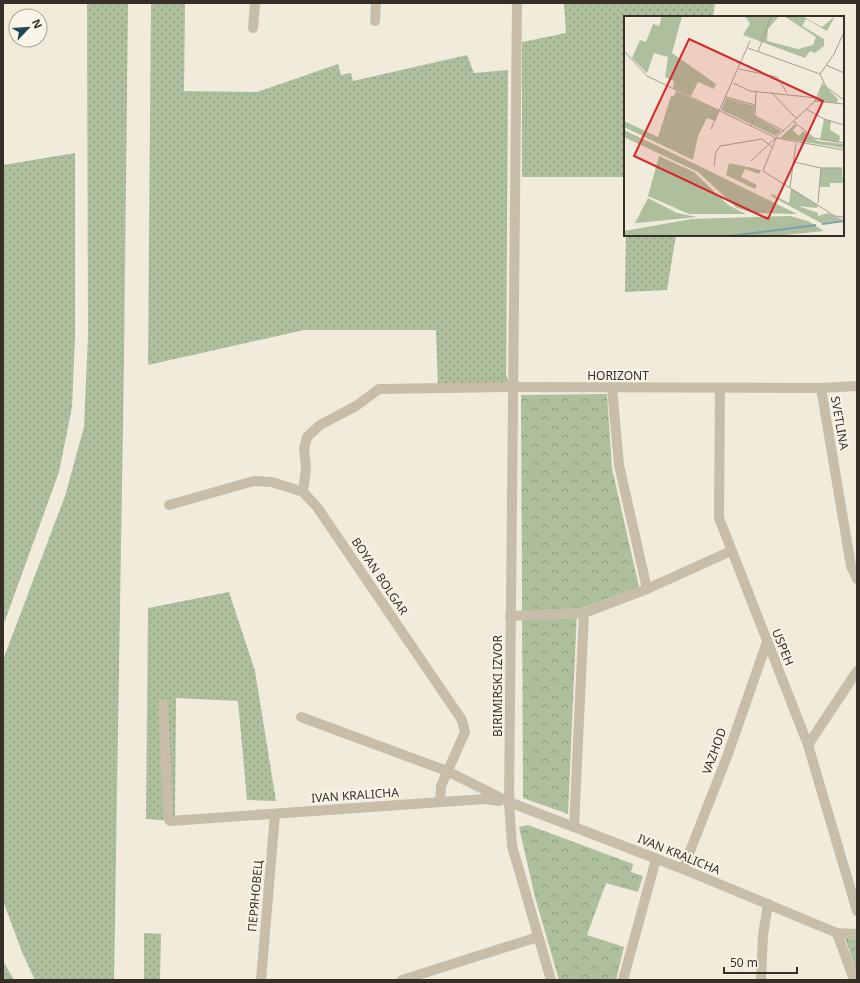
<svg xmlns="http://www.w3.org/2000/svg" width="860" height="983" viewBox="0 0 860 983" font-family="'Noto Sans',sans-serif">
  <defs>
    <pattern id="grass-dots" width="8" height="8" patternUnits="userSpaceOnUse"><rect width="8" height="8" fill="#adbf9d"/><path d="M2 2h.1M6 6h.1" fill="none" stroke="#8e9c80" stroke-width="1.8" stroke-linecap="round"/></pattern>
    <pattern id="park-crowns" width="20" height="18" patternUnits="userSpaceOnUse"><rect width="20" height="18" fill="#adbf9d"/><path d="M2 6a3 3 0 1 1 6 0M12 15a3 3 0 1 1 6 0" fill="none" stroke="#8e9c80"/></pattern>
  </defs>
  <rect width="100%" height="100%" fill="#f1ebdc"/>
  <g fill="url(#grass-dots)">
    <path d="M87,3H128L124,360L114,980H35L22,952L3,901V660L65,496L84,427L88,335Z"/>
    <path d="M151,3H185L184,91L257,92L338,64L341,75L351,73L353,81L467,55L474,73L508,70L506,376L512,387L438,389L436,330H304L148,365Z"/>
    <path d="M564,3H715L713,17H625V177H522V42L566,33Z"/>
    <path d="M75,153V337L72,407L59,472L3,626V165Z"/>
    <path d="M626,235H676L667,290L625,292Z"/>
    <path d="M229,592L255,671L276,801L247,800L238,701L176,698L175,821L146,819L148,608Z"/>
    <path d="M144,933L161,934L160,980H144Z"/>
    <path d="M3,961L14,980H3Z"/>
  </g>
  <g fill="url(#park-crowns)">
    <path d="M607,394L612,468L639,587L577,610L568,814L523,798L521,395Z"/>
    <path d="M528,825L633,864L631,872L643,876L638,892L606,883L587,935L624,947L616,980H559L535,897L519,827Z"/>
    <path d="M845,938L857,939V973Z"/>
  </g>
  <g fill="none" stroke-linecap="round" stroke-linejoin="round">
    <g stroke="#c8bda8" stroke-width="10">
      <path d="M517,3L509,802L512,846L551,980"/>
      <path d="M375,21L376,3"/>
      <path d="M253,28L255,3"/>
      <path d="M612,388L619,465L647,589"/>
      <path d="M720,388L719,518L808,745L857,911"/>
      <path d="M821,388L851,566L857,579"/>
      <path d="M303,492L306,468L304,449L307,437L320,425L356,406L379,389L512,387L821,388L857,386"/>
      <path d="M169,505L254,481L272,482L303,492L317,507L462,720L465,732L441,786L440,802"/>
      <path d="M510,616L584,613L647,589L731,551"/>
      <path d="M163,704L168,818L170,821L485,799L499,801"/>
      <path d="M301,717L447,771L509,802L683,869L837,933L857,934"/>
      <path d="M808,745L857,671"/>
      <path d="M574,827L584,613"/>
      <path d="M683,869L728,754L767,642"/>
      <path d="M837,933L854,980"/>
      <path d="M261,980L275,814"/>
      <path d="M402,980L538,937"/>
      <path d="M623,980L656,859"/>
      <path d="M761,980L763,935L768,904"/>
    </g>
  </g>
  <g text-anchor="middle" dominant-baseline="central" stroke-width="4" stroke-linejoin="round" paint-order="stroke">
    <g font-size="12" fill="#362f28" stroke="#f9f4e8">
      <text x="618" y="375">HORIZONT</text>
      <text transform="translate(840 423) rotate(80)">SVETLINA</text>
      <text transform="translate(380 576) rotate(56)">BOYAN BOLGAR</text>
      <text transform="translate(783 647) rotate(68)">USPEH</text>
      <text transform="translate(497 686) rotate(-90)">BIRIMIRSKI IZVOR</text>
      <text transform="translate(714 751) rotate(-70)">VAZHOD</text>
      <text transform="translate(355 795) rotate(-4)">IVAN KRALICHA</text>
      <text transform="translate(679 854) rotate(22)">IVAN KRALICHA</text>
      <text transform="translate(255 896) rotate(-85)">ПЕРЯНОВЕЦ</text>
    </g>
  </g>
  <g transform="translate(624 16)">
    <rect width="220" height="220" fill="#f1ebdc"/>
    <path d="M38,0H58L48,37L92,68L90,73L74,66L67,80L49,72L50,65L41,61L44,41L30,37L23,57L8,42L16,24L22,26L29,8L35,10ZM121,0H155L144,13L143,25L174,33L189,29L192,21L160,0H178L198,11L211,0L203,15L182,3L178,10L200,23V30L191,37L186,35L181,42L119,19L126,8ZM52,75L95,95L91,105L83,102L74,120L69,144L0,111V105L34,121L47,80H50ZM200,103L207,105L206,114L216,120L215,126L196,124ZM0,114L67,146L173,198L129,197L113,192L74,156L0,121ZM35,140L70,156L104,189L122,198H65L24,180ZM105,147L137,154L135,158L121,153L117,161L133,169L131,173L102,159ZM167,172L194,189L193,192L174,190L194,197V200L204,197L220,204L197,207L147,180L148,178L165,187ZM24,182L53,197L73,201L3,208L11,207ZM166,200L184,205L200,215L152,220H0V215L68,203Z" fill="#adbf9d"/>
    <path d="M199,68L214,83L213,87L192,85ZM102,82L131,90L130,100L157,115L152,120L97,94ZM171,108L173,110L169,114L175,120L179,115L194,125L219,128V132L156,122ZM197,152H218L219,167H206V171H195Z" fill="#adbf9d"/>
    <path fill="none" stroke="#7ca1ad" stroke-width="2" d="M198,208L220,205M106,220L192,209"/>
    <path fill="none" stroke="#a6a094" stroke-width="1" d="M124,32L196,58L202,71L220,84M0,35L23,60L152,122L220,134M134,36L147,0M202,49L220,57M115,53L153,61L163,77M196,58L210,38L220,16M109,67L126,75L193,82M147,76L172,102M102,81L132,89M191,85L220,88M182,93L200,103L220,109M131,100L160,115M169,105L190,122L220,127M127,110L131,100L132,75M87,113L126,25M152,122L139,155L211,200L220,201M220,136V170M127,145L191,85L199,67M170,146L197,152H218M90,150L92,136L96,130L138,123L148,131M166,171L172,127M194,187L197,152"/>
    <path fill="#d62828" fill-opacity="0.15" stroke="#d62828" stroke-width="2" d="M65,23L199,85L144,203L10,140Z"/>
    <rect width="220" height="220" fill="none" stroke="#362f28" stroke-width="2"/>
  </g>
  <rect width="860" height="983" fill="none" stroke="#362f28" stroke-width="8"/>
  <g transform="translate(28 28) rotate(65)"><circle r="19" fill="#f9f4e8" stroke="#aba59b"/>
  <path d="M0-3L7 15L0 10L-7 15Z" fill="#204755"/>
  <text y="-6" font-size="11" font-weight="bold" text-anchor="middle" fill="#362f28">N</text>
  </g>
  <path d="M724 967v6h73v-6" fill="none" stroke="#362f28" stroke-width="2"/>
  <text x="730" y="967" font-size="12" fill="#362f28" stroke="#f9f4e8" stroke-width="3" paint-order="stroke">50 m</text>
</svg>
